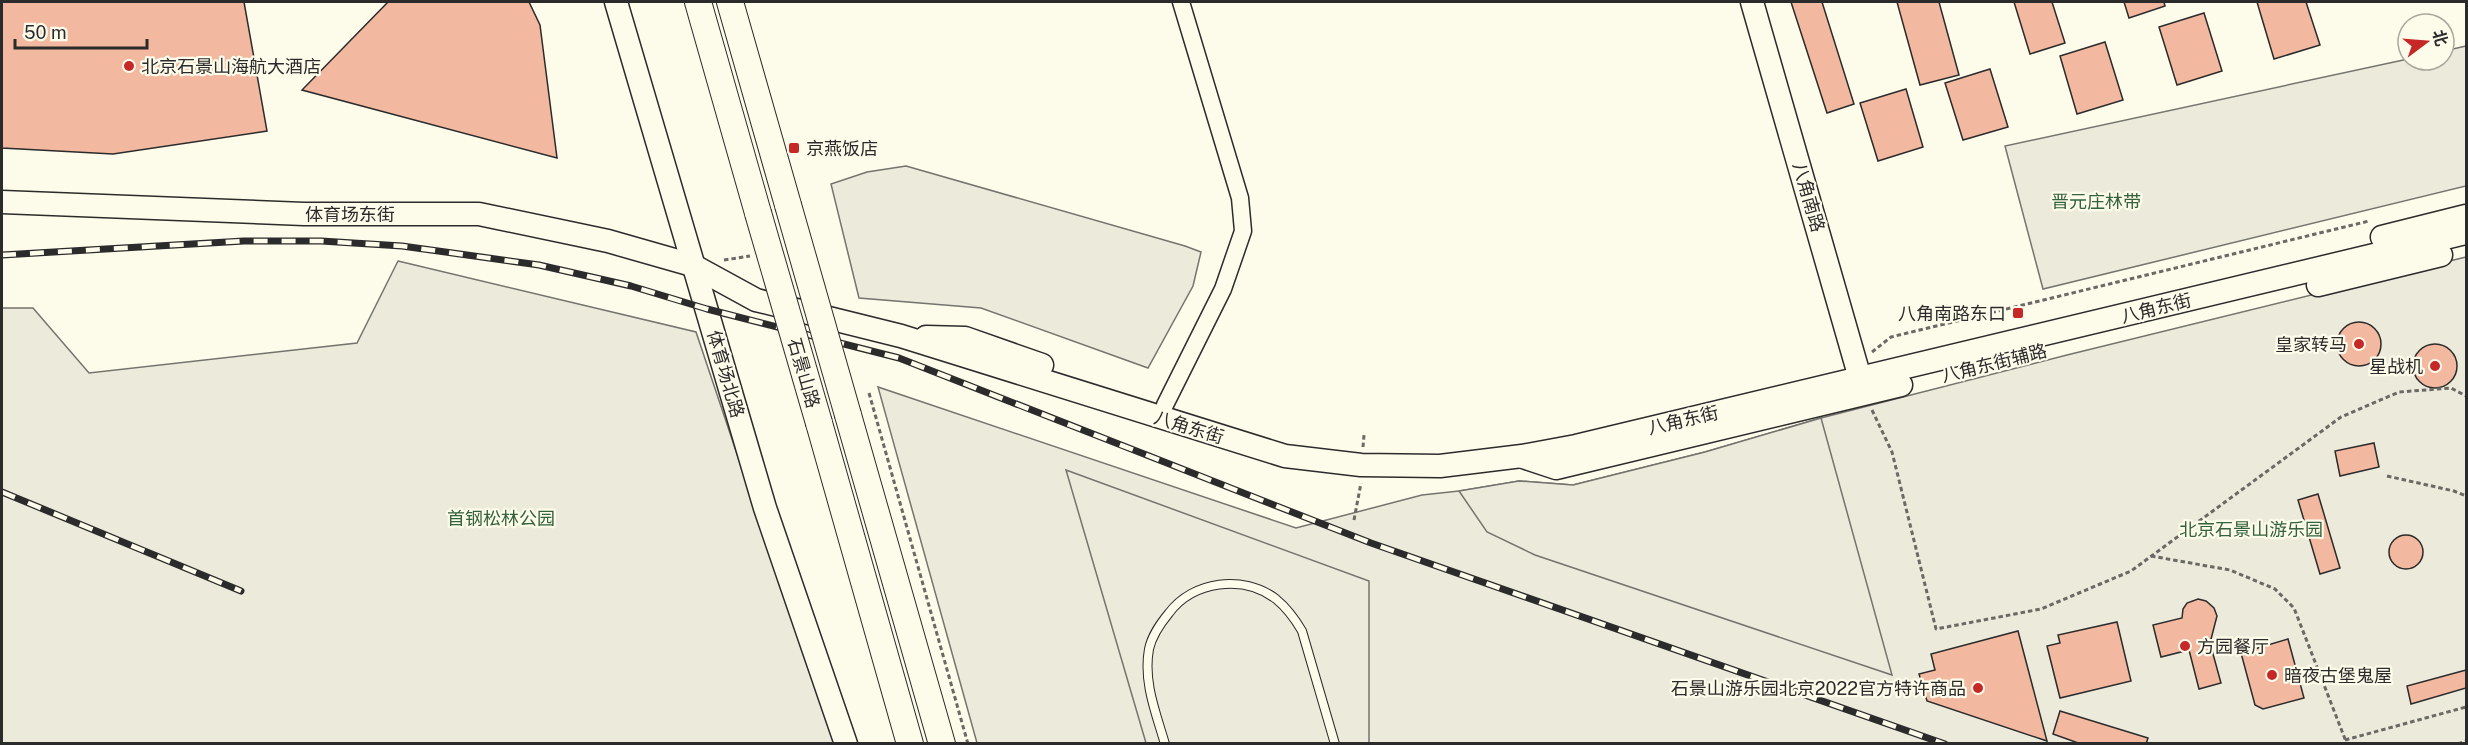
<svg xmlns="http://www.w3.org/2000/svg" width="2468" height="745" viewBox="0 0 2468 745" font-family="'Public Sans','Noto Sans SC',sans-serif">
  <rect width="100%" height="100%" fill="#fdfbea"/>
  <g fill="#ecebdb" stroke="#74746e" stroke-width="1.5">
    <path d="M2466,46V186L2043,289L2005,146L2408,59L2444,60V51Z"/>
    <path d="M906,166L1185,246L1201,252L1193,286L1148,368L981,308L859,298L831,184L867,172Z"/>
    <path d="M2466,257V743H977L878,387L1296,528L1422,495L1459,491L1519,481L1573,485L1705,452L1821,418L2067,355Z"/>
    <path d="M398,261L696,332L834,743H2V308H33L89,373L357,343Z"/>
  </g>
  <g fill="#eceadb" stroke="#74746e" stroke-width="1.5">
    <path d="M1821,418L1892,675L1535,555L1487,532L1459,491L1519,481L1573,485L1705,452Z"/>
    <path d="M1066,470L1369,581V743H1146Z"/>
  </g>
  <g fill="#f2b8a0" stroke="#2b2b2b" stroke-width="1.5">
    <path d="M2,2H244L267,131L113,154L2,148Z"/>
    <path d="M388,2H529L540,25L557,158L302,90Z"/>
    <path d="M1791,2H1822L1854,104L1827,113Z"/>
    <path d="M1897,2H1939L1959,75L1920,85Z"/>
    <path d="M2014,2H2052L2065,43L2030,54Z"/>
    <path d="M2124,2H2164L2165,6L2129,18Z"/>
    <path d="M2257,2H2306L2320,45L2274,59Z"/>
    <path d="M2204,13L2222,71L2177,85L2159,27Z"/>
    <path d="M2105,42L2123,100L2077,114L2060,56Z"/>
    <path d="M1990,69L2008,127L1963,140L1945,83Z"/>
    <path d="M1906,89L1923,147L1878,161L1860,103Z"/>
    <circle cx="2359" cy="344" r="22"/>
    <circle cx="2435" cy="366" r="22"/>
    <path d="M2374,443L2379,467L2340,476L2335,451Z"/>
    <path d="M2318,494L2340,568L2320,574L2298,500Z"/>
    <circle cx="2406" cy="552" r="17"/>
    <path d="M2198,599L2206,601L2214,608L2217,616L2210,643L2221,683L2199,689L2189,650L2161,657L2153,625L2182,618L2183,609L2187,603Z"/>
    <path d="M2117,622L2131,681L2060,698L2047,646L2060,643L2058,635Z"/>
    <path d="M2018,631L2047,741L1927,701L1919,674L1935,670L1931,654Z"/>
    <path d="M2288,639L2304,698L2263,709L2255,705L2241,653Z"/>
    <path d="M2466,670V688L2411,704L2407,686Z"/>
    <path d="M2060,711L2148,738L2146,744H2081L2053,734Z"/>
  </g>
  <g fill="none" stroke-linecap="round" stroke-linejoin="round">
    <defs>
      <path id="lane" d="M1165,744C1156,713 1143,682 1149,649C1152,635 1160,624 1169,613C1193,581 1243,574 1276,599C1287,608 1295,619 1302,631L1335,744"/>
      <path id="street" d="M1165,405L1223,289L1243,231L1240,198L1181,2"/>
      <g id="secondary">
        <path d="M616,2L765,508L846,744"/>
        <path d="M1752,2L1864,392"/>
        <path d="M2,202L304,214H479L608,241L692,265L756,300L901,336L1285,456L1361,465L1440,466L1522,456L1576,446L2466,233"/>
        <path d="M2382,237L2466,216"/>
        <path d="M2318,285L2441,255"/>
        <path d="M926,337L965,338L1042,365"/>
        <path d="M1523,457L1556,468L1901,385"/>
      </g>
      <g id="primary">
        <path d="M698,2L758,213"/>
        <path d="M730,2L788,205"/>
        <path d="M848,415L942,744"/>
        <path d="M819,423L910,744"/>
      </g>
    </defs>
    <use href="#lane" stroke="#2b2b2b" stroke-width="10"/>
    <use href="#street" stroke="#2b2b2b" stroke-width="19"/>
    <use href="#secondary" stroke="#2b2b2b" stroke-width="25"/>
    <use href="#primary" stroke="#2b2b2b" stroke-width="28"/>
    <g stroke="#6a6964" stroke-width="3" stroke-dasharray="4.5 3" stroke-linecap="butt">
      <path d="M724,260L750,256"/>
      <path d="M1872,352L1891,337L2369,221"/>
      <path d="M869,393L968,744"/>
      <path d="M1872,410L1892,452L1936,629L2041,609L2131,571L2341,417L2399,392L2451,388L2466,396"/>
      <path d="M1363,447L1364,435"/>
      <path d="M2387,476L2454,491L2466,496"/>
      <path d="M1354,520L1361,483"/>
      <path d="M2151,556L2230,570L2275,589L2294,608L2347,744"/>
      <path d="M2345,740L2466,707"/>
      <path d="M2458,744L2466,741"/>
    </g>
    <use href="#lane" stroke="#fdfbea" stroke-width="8"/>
    <use href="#street" stroke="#fdfbea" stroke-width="16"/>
    <use href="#secondary" stroke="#fdfbea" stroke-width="22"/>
    <use href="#primary" stroke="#fdfbea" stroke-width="26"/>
    <defs>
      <g id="rail">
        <path d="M2,255L244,241H321L402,246L539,265L631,286L707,309L899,358L1371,543L1945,744"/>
        <path d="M2,492L241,591"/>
      </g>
    </defs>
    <use href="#rail" stroke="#2b2b2b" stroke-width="7"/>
    <use href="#rail" stroke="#fdfbea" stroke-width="4.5" stroke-dasharray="14" stroke-linecap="butt"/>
    <defs>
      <g id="primary-bridge">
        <path d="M788,205L848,415"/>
        <path d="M758,213L819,423"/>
      </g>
    </defs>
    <use href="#primary-bridge" stroke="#2b2b2b" stroke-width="28" stroke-linecap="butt"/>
    <use href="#primary-bridge" stroke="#fdfbea" stroke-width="26"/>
  </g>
  <g fill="#c62828" stroke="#fdfbea" stroke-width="2">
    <circle cx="129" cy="66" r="6"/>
    <rect x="788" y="142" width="12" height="12" rx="3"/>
    <rect x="2012" y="307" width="12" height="12" rx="3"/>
    <circle cx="2359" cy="344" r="6"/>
    <circle cx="2435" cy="366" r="6"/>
    <circle cx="2185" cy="646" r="6"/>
    <circle cx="2272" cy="675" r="6"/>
    <circle cx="1978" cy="688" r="6"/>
  </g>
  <g text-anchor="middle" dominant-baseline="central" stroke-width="4.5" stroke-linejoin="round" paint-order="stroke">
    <g font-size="18" fill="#2b2b2b" stroke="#fdfbea" text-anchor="start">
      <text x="141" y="66">北京石景山海航大酒店</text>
      <text x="806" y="148">京燕饭店</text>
      <text x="2006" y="313" text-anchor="end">八角南路东口</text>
      <text x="2347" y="344" text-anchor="end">皇家转马</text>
      <text x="2423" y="366" text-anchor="end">星战机</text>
      <text x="2197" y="646">方园餐厅</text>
      <text x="2284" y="675">暗夜古堡鬼屋</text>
      <text x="1966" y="688" text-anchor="end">石景山游乐园北京2022官方特许商品</text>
    </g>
    <g font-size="18" fill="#2b2b2b" stroke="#fdfbea">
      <text transform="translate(1809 197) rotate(74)">八角南路</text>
      <text x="350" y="214">体育场东街</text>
      <text transform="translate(2156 308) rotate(-14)">八角东街</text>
      <text transform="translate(1994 363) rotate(-14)">八角东街辅路</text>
      <text transform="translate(804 373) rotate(74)">石景山路</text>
      <text transform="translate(726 374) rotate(74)">体育场北路</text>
      <text transform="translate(1683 420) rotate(-13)">八角东街</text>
      <text transform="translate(1189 427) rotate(17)">八角东街</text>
    </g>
    <g font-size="18" fill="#34623c" stroke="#fdfbea">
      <text x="2096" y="201">晋元庄林带</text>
      <text x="501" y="518">首钢松林公园</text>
      <text x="2251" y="529">北京石景山游乐园</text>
    </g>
  </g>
  <rect width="2468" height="745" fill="none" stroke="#2b2b2b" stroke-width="6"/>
  <g transform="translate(2426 42) rotate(74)"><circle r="28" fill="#fdfbea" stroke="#a9a89e" stroke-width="1.5"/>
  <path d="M0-4.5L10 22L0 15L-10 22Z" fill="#c62828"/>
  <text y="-9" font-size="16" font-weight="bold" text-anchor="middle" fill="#2b2b2b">北</text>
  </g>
  <path d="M15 39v9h132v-9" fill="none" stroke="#2b2b2b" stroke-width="3"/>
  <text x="24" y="39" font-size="18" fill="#2b2b2b" stroke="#fdfbea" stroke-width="4.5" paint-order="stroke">50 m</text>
</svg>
